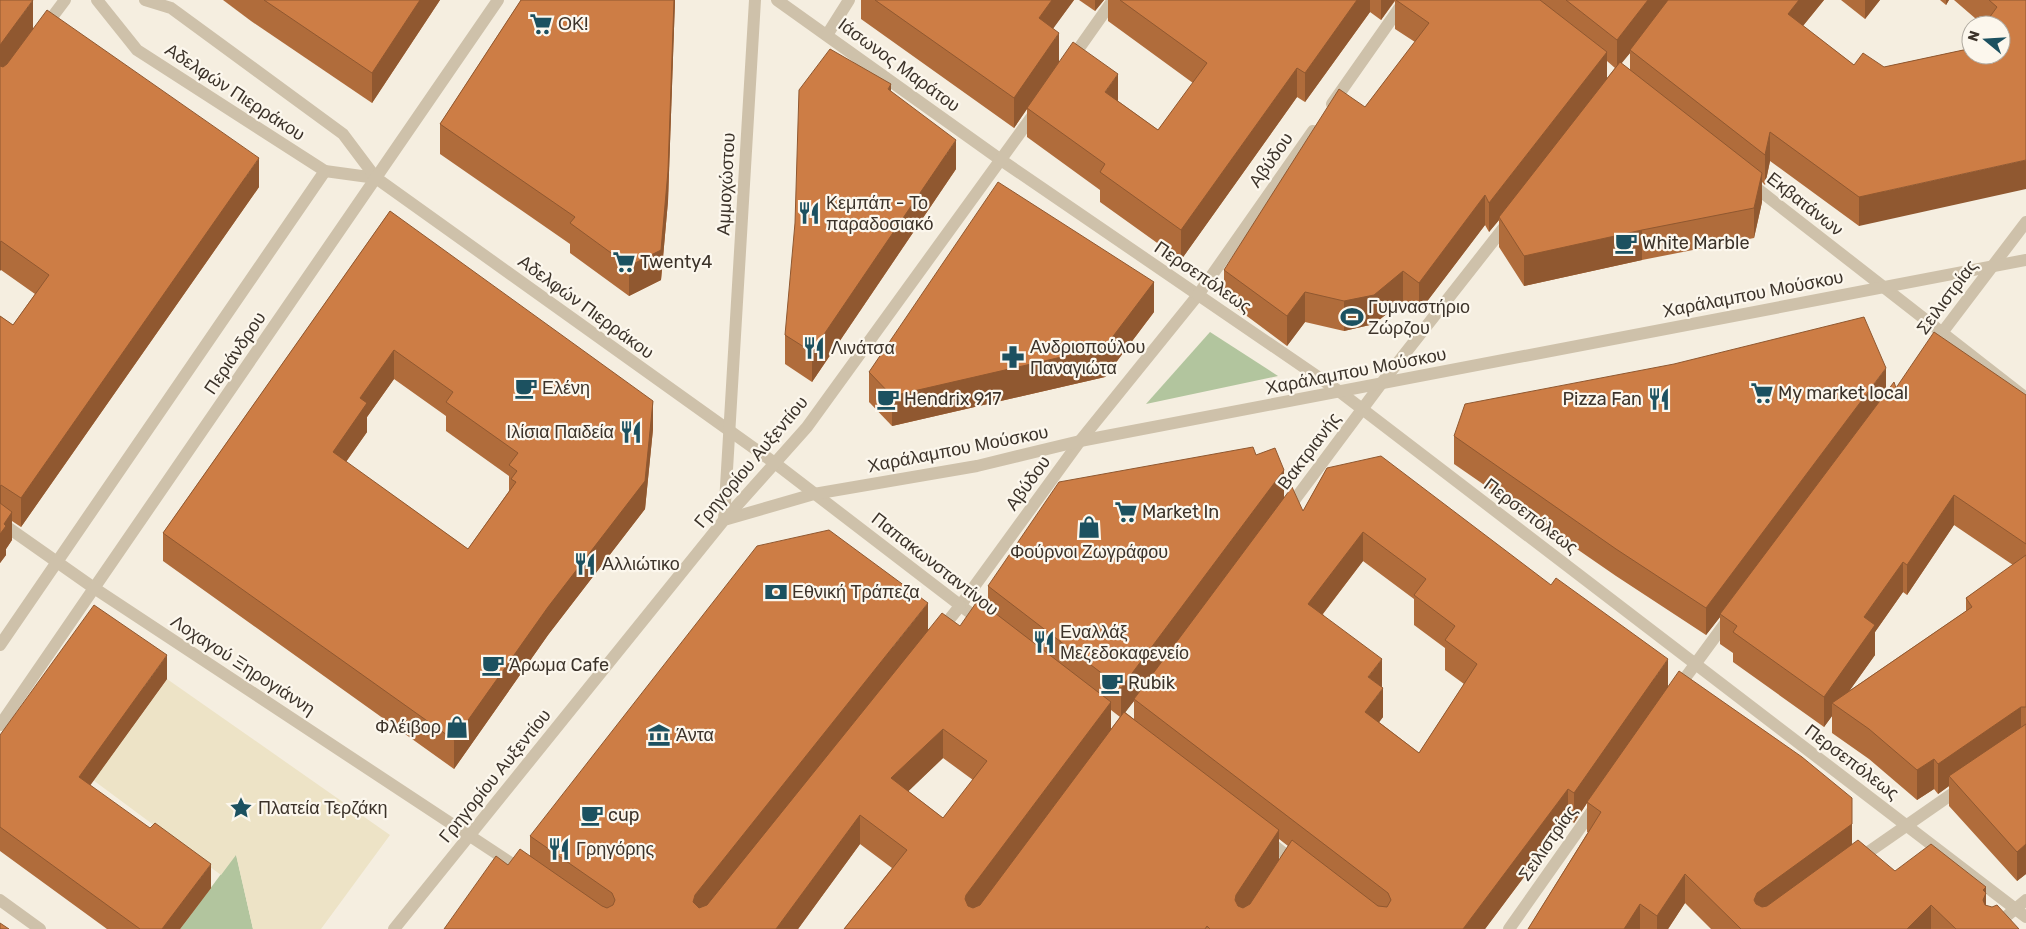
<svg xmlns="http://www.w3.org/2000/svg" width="2026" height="929" viewBox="0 0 2026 929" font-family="Rubik,sans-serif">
  <rect width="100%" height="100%" fill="#f5eee0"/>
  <g fill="#b2c59e">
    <path d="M1210,332L1278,376L1146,404Z"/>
    <path d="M236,854L253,929H180Z"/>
  </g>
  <path fill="#ede3c6" d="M167,679L390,835L321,929H253L236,855L221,875L93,780Z"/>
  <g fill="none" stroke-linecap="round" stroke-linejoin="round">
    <path stroke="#cec1aa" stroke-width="12" d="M960,606L1080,441L1198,295"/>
    <g stroke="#cec1aa" stroke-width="12">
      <path d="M97,0L137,50L325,171L376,178"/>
      <path d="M145,0L171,8L343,134L376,178L776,464L982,622"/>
      <path d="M777,0L1001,160L1340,392L2026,917"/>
      <path d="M44,28L65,0"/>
      <path d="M827,35L849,0"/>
      <path d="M1070,61L1113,0"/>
      <path d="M1332,104L1405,0"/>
      <path d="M1750,183L2026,398"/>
      <path d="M1198,295L1313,131"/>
      <path d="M1929,350L2026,222"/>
      <path d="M1287,510L1381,384L1509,221"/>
      <path d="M724,520L807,427L1036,111"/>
      <path d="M724,520L755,0"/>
      <path d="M0,522L94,588L523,871"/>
      <path d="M940,631L960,606"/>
      <path d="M0,645L325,171"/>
      <path d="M1677,689L1729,618"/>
      <path d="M0,725L498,0"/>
      <path d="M1266,839L1297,864"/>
      <path d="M1857,860L1962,787"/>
      <path d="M0,900L40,929"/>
      <path d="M1509,929L1597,804"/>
      <path d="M1991,929L2026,900"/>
    </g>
    <path stroke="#cec1aa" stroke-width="12" d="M394,929L724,520L814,494L977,466L1080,441L2026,260"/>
  </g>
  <g fill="#b06c3b" fill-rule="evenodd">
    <path d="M0,0L33,28L259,187L21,527L12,521V540L6,549V555L0,563V316L13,325L35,294L1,270Z"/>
    <path d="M223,0H440L372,103L251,21Z"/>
    <path d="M521,0H675L668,201L661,280L629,296L570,253V244L440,154V124Z"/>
    <path d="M861,0H1074L1053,28L1059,61L1118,101L1158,130L1193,83L1108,21V0H1824L1803,26L1854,65L1884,67L1968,49L2001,25H1983L1954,0H2026L1859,226L1770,161L1765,185L1762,182V202L1754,238L1642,260L1524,286L1499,247V220L1489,232L1485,225L1419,312L1403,301L1374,324L1344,331L1305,322L1287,346L1224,299V270L1365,107L1415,42L1395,29V1L1381,20L1370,12L1305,102L1297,97L1181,260L1100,202V190L1027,137V109L1014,128L861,19ZM1630,53V70L1621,63ZM1607,61L1615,68L1607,78Z"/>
    <path d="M1079,0H1104L1095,11Z"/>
    <path d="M1841,0H1880L1865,19Z"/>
    <path d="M1940,0H1949L1946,5Z"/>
    <path d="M891,91L956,169L812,382L785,364V335Z"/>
    <path d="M390,211L653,429L645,509L548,635L454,769L163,561V533ZM394,379L446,416V431L509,476V491L468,549L346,462L367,432V417Z"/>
    <path d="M1154,312L1105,377L892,426L869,402V372Z"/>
    <path d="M1896,388L2026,395V874L2017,881L1949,806V786L1938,794L1934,789L1917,800L1869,759L1832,733V716L1824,727L1733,662V653L1720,644V617L1706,635L1616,576L1454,464V436L1886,392ZM1954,525L2013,565L1966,598V611L1849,691L1875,655V632L1903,592L1907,595Z"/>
    <path d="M1256,455L1284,497L1303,511L1327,468L1668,687L1852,827V844L1895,871L1986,905L2019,929H1711L1685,903L1668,929H1528L1588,832H1587V803L1574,823L1568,818L1485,929H844L892,868L860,844L798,929H444L508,865L530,856V836L928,629L960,626L988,607V586ZM1363,561L1414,599V625L1445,648V670L1464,684L1419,753L1379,722L1383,717L1323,614ZM1134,701V719L1125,712ZM1111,710L1120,717L1111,729ZM943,758L973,780L943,818L908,791ZM1279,839L1288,846L1279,860Z"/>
    <path d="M167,679L90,785L211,888L180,929H107L0,851V735Z"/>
  </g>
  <g fill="#905830">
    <path d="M33,0V29L0,74V45Z"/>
    <path d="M420,0H440L372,103V73Z"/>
    <path d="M674,0H675L668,201L661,280L629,296V266Z"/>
    <path d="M1052,0H1074L1039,48V18Z"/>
    <path d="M1095,0H1104L1095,11Z"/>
    <path d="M1357,0H1370V12L1305,102V73Z"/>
    <path d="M1381,0H1395L1381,20Z"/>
    <path d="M1648,0H1671L1630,50V53L1617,69V40Z"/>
    <path d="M1799,0H1824L1788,44V14Z"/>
    <path d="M1865,0H1880L1865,19Z"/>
    <path d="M1946,0H1949L1946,5Z"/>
    <path d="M1059,33V62L1014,128V98Z"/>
    <path d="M1607,52V82L1499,217V220L1489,232V203Z"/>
    <path d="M1297,68V97L1181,260V230Z"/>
    <path d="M1118,74V104L1105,92Z"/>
    <path d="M891,84V113L888,89Z"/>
    <path d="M1770,132V161L1765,185V155Z"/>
    <path d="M956,140V169L812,382V352Z"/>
    <path d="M259,158V187L21,527V498Z"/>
    <path d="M2026,160V189L1859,226V197Z"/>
    <path d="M1762,173V202L1754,238V208Z"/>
    <path d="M1485,195V225L1419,312V283Z"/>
    <path d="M1642,230V260L1524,286V256Z"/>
    <path d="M1,241V270L0,271V242Z"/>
    <path d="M1403,271V301L1374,324L1344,331V301Z"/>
    <path d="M1154,282V312L1105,377L892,426V396Z"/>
    <path d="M1305,292V322L1287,346V316Z"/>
    <path d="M394,350V379L367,417V432L333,480V452L360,398Z"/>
    <path d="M1886,368V395L1720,614V617L1706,635V608Z"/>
    <path d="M653,401V429L645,509L548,635L454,769V740Z"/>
    <path d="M1284,470V499L1134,699V701L1121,718V688Z"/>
    <path d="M1,485V514L0,515V486Z"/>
    <path d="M1954,495V525L1907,595V565Z"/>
    <path d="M12,512V540L6,549V555L0,563V534L4,524Z"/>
    <path d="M1363,532V561L1308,633V604Z"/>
    <path d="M1903,562V592L1875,632V655L1838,707L1832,703V716L1824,727V697L1864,617Z"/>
    <path d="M928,603V632L695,924L693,902L695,895Z"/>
    <path d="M167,655V679L79,801V777Z"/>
    <path d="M1382,659V688L1368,677Z"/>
    <path d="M1668,659V688L1587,802V803L1574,823V793Z"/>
    <path d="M1383,688V717L1365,741V712Z"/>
    <path d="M1111,702V731L965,929V899L966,895Z"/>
    <path d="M2021,707V737L1949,776V786L1938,794V764Z"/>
    <path d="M943,729V758L891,808V778Z"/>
    <path d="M1934,759V789L1917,800V770Z"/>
    <path d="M1568,789V818L1485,929H1463Z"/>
    <path d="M1852,798V854L1754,929V900L1757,893Z"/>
    <path d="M860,815V844L798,929H776Z"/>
    <path d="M1279,830V860L1236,925L1235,900L1236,895Z"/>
    <path d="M2026,844V874L2017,881V852Z"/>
    <path d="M211,864V888L180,929H162Z"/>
    <path d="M1685,874V903L1668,929H1657V916Z"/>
    <path d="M1986,887V923L1983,929V890Z"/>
    <path d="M1640,904V929H1624Z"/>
    <path d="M1931,905V929H1907Z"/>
  </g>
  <g fill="#cd7d45" stroke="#905830" fill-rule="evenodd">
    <path d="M0,0H33L0,45Z"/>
    <path d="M264,0H420L372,73Z"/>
    <path d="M521,0H674L668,171L661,250L629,266L570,223L575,217L440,124Z"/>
    <path d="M875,0H1052L1039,18L1059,33L1014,98Z"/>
    <path d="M1120,0H1357L1305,73L1297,68L1181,230L1100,172L1105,164L1027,108L1073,42L1118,74L1105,92L1158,130L1207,63Z"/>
    <path d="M1396,0H1540L1607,52L1489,203L1485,195L1419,283L1403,271L1374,295L1344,301L1305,292L1287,316L1224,270L1339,89L1365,107L1429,23Z"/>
    <path d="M1566,0H1648L1617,40Z"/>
    <path d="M1668,0H1799L1788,14L1854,65L1863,53L1884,67L1968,49L1971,44V55H2001V25H1984L1997,7L1989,0H2026V160L1859,197L1770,132L1765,155L1630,50Z"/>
    <path d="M47,10L259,158L21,498L1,485L0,486V316L13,325L49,275L1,241L0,242V66L3,67L7,64Z"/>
    <path d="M830,49L891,84L888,89L956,140L812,352L785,335L795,223L799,90Z"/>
    <path d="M1620,62L1762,173L1754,208L1642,230L1524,256L1499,217Z"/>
    <path d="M998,182L1154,282L1105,347L892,396L869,372Z"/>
    <path d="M390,211L653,401L645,481L548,607L454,740L163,533ZM394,350L453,392L446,402L518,453L509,465L517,471L511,479L516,482L468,549L333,452L367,403L360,398Z"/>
    <path d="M1864,317L1886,368L1706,608L1616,549L1454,436L1465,404L1674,364Z"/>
    <path d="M1934,332L2026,395V544L1954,495L1907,565L1903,562L1864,617L1875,625L1824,697L1733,632L1737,626L1720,614L1894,382L1896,388Z"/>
    <path d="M1253,447L1256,455L1275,448L1284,470L1121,688L988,586L1059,482Z"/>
    <path d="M1381,456L1551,585L1556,578L1668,659L1574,793L1568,789L1463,929H1210L1207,926L1205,929H844L907,850L860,815L776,929H444L496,856L508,865L520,849L602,906L607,908L613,905L615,900L612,893L530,836L757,546L829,530L928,603L695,895L693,902L699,908L707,905L942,613L960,626L978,600L1111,702L966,895L965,899L968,906L973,908L980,905L1124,712L1279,830L1236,895L1235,900L1238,906L1243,908L1250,904L1292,840L1378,906L1387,907L1391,900L1388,893L1134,699L1292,487L1303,511L1327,468ZM1363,532L1426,579L1414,595L1455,626L1445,640L1477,664L1419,753L1365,712L1383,688L1368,677L1382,659L1308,604ZM943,729L987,761L943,818L891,778Z"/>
    <path d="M0,503L12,512L4,524L6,526L0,534Z"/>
    <path d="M2026,555V707H2021L1938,764L1934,759L1917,770L1869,729L1832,703L1972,607L1966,598Z"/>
    <path d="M94,605L167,655L79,777L150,828L155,823L211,864L162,929H140L0,827V735Z"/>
    <path d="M1679,671L1802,757L1852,798V824L1757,893L1754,900L1756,904L1762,907L1767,906L1858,840L1895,871L1931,844L1986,887L1983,890L1986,893L1983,900L1985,905L1992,907L1997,905L2019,929H1956L1931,905L1907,929H1741L1685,874L1657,916L1640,904L1624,929H1528L1601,812L1587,802Z"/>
    <path d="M2026,724V844L2017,852L1949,776Z"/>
    <path d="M0,923L9,929H0Z"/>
  </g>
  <defs>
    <symbol id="supermarket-bare" viewBox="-9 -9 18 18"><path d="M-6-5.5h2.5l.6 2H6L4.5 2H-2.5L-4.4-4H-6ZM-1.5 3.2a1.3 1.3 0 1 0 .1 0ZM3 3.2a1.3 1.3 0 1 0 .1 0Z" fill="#1c5160" stroke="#fcf7ed" stroke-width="2.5" paint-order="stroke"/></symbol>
    <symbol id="restaurant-bare" viewBox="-9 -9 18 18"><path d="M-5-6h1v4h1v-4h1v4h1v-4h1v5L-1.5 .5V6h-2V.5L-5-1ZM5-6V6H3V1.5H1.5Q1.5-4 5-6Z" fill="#1c5160" stroke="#fcf7ed" stroke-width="2.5" paint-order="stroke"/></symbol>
    <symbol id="cafe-bare" viewBox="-9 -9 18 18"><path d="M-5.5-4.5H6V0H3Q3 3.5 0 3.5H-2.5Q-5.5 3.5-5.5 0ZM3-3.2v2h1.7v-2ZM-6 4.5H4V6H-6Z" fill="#1c5160" stroke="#fcf7ed" stroke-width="2.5" paint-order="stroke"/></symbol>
    <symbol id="stadium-bare" viewBox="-9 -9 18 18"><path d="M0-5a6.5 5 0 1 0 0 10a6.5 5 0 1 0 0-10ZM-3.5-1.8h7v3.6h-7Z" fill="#1c5160" stroke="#fcf7ed" stroke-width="2.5" paint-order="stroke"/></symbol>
    <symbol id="pharmacy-bare" viewBox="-9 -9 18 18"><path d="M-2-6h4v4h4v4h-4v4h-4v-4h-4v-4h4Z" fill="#1c5160" stroke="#fcf7ed" stroke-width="2.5" paint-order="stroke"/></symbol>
    <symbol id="shop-bare" viewBox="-9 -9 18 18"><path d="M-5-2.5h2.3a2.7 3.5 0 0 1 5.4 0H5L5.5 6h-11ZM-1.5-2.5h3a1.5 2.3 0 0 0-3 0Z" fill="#1c5160" stroke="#fcf7ed" stroke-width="2.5" paint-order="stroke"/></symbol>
    <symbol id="bank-bare" viewBox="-9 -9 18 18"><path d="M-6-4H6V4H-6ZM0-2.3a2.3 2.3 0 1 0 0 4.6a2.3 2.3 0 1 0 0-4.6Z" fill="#1c5160" stroke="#fcf7ed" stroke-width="2.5" paint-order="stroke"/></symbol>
    <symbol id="museum-bare" viewBox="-9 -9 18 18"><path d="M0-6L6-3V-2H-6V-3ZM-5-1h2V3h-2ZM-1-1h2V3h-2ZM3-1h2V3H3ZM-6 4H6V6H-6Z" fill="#1c5160" stroke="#fcf7ed" stroke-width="2.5" paint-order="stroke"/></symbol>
    <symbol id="sight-bare" viewBox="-9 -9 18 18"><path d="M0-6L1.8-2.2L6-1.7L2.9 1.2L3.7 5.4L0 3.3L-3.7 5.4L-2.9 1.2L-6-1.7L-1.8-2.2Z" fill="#1c5160" stroke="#fcf7ed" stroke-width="2.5" paint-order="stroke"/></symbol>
  </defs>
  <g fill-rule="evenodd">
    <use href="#supermarket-bare" x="525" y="8" width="32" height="32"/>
    <use href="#restaurant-bare" x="793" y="197" width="32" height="32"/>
    <use href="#cafe-bare" x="1610" y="227" width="32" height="32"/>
    <use href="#supermarket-bare" x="608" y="246" width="32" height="32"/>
    <use href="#stadium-bare" x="1336" y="301" width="32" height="32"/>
    <use href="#restaurant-bare" x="798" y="332" width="32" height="32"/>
    <use href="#pharmacy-bare" x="997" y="341" width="32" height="32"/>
    <use href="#cafe-bare" x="510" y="372" width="32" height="32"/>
    <use href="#supermarket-bare" x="1746" y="377" width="32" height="32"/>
    <use href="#cafe-bare" x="872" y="383" width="32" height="32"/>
    <use href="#restaurant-bare" x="1643" y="383" width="32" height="32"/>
    <use href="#restaurant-bare" x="615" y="416" width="32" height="32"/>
    <use href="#supermarket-bare" x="1110" y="496" width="32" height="32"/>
    <use href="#shop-bare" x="1073" y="511" width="32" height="32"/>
    <use href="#restaurant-bare" x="569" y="548" width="32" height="32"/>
    <use href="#bank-bare" x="760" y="576" width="32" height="32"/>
    <use href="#restaurant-bare" x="1028" y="626" width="32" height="32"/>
    <use href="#cafe-bare" x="477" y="649" width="32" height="32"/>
    <use href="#cafe-bare" x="1096" y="667" width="32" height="32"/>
    <use href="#shop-bare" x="441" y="711" width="32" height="32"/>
    <use href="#museum-bare" x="643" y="719" width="32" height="32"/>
    <use href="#sight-bare" x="225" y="792" width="32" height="32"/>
    <use href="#cafe-bare" x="576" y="799" width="32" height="32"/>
    <use href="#restaurant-bare" x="543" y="833" width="32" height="32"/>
  </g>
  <g text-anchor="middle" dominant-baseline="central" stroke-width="4.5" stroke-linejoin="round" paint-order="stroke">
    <g font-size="18" fill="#3c332a" stroke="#fcf7ed" text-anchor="start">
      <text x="558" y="24">ΟΚ!</text>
      <text x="826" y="203">Κεμπάπ - Το<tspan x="826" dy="21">παραδοσιακό</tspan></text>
      <text x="1642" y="243">White Marble</text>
      <text x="640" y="262">Twenty4</text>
      <text x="1368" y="307">Γυμναστήριο<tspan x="1368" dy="21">Ζώρζου</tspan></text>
      <text x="1030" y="347">Ανδριοπούλου<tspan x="1030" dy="21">Παναγιώτα</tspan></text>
      <text x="831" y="348">Λινάτσα</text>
      <text x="542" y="388">Ελένη</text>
      <text x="1778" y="393">My market local</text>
      <text x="904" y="399">Hendrix 917</text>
      <text x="1642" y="399" text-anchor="end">Pizza Fan</text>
      <text x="614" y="432" text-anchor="end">Ιλίσια Παιδεία</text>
      <text x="1142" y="512">Market In</text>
      <text x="1089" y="552" text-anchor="middle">Φούρνοι Ζωγράφου</text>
      <text x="602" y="564">Αλλιώτικο</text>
      <text x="792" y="592">Εθνική Τράπεζα</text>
      <text x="1060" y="632">Εναλλάξ<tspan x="1060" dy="21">Μεζεδοκαφενείο</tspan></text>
      <text x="509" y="665">Άρωμα Cafe</text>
      <text x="1128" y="683">Rubik</text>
      <text x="441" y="727" text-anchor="end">Φλέιβορ</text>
      <text x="676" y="735">Άντα</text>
      <text x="258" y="808">Πλατεία Τερζάκη</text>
      <text x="608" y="815">cup</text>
      <text x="576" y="849">Γρηγόρης</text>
    </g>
    <g font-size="18" fill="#3c332a" stroke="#fcf7ed">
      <text transform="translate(899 65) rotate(36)">Ιάσωνος Μαράτου</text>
      <text transform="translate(235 92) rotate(33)">Αδελφών Πιερράκου</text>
      <text transform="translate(1271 160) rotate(-55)">Αβύδου</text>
      <text transform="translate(726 184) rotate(-87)">Αμμοχώστου</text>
      <text transform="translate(1805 204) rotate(38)">Εκβατάνων</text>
      <text transform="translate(1203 277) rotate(34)">Περσεπόλεως</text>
      <text transform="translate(1753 294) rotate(-11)">Χαράλαμπου Μούσκου</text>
      <text transform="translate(1947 297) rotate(-53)">Σειλιστρίας</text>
      <text transform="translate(586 307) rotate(36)">Αδελφών Πιερράκου</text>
      <text transform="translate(235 353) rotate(-56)">Περιάνδρου</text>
      <text transform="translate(1356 371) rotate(-11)">Χαράλαμπου Μούσκου</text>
      <text transform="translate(958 449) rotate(-11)">Χαράλαμπου Μούσκου</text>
      <text transform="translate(1309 451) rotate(-53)">Βακτριανής</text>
      <text transform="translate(751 462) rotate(-50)">Γρηγορίου Αυξεντίου</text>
      <text transform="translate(1028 483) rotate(-54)">Αβύδου</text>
      <text transform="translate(1531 516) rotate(37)">Περσεπόλεως</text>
      <text transform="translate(935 564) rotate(38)">Παπακωνσταντίνου</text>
      <text transform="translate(243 665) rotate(33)">Λοχαγού Ξηρογιάννη</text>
      <text transform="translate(1852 762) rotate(37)">Περσεπόλεως</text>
      <text transform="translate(495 776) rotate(-51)">Γρηγορίου Αυξεντίου</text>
      <text transform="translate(1548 843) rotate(-55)">Σειλιστρίας</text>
    </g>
  </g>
  <g transform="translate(1986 40) rotate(288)"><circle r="24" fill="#fcf7ed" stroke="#afa99f"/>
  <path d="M0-4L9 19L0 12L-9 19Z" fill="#1c5160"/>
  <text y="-8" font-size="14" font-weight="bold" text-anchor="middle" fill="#3c332a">N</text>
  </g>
</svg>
